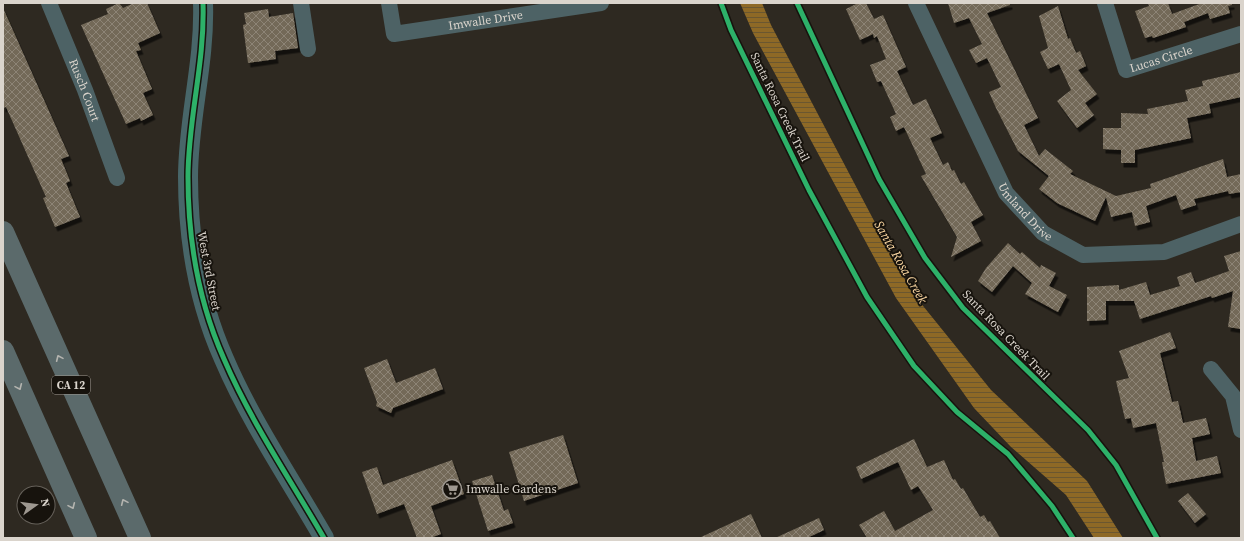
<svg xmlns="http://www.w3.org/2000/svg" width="1244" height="541" viewBox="0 0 1244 541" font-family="'Source Serif 4',serif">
  <defs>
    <pattern id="water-rules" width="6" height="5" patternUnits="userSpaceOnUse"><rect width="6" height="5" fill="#8e6926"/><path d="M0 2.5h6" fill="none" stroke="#6b5730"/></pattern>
    <pattern id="building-cross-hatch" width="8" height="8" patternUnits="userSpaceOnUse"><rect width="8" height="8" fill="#736958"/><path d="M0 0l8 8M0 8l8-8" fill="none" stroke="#8d8476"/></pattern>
    <filter id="shadow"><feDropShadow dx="2.5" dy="4.5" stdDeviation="0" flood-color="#0009"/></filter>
  </defs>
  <rect width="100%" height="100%" fill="#2e2921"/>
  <path fill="url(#water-rules)" d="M740,3H762L771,25L911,291L991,390L1087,481L1123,538H1094L1066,495L1011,447L974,408L896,298L753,33Z"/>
  <g fill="url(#building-cross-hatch)" filter="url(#shadow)">
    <path d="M119,3L123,8L134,3H147L160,33L138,43L141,50L136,51L152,89L143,93L153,115L141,121L140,118L126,124L81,25L108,14L106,9Z"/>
    <path d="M858,3H866L874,19L883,15L906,67L897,71L913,105L926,99L942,133L930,138L943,165L948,162L952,171L954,170L961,184L964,182L983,215L971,222L981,241L951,257L957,237L921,176L926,174L904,127L896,131L890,117L896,114L881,81L877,82L870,65L886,59L877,36L874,38L873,34L860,40L846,9Z"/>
    <path d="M948,3H1010V5L987,13L1038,118L1024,125L1039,156L1045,149L1073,171L1070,174L1116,196L1151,188L1150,184L1223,159L1227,177L1241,174V192L1229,194L1228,191L1194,199L1196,205L1181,210L1176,195L1146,206L1150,222L1135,226L1132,212L1111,217L1106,197L1095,221L1057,203L1039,189L1049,176L1018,151L996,108L989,92L1001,87L987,58L976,63L969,50L982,44L969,18L954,23Z"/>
    <path d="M1148,3H1168L1172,14L1202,3H1232V5L1228,6L1230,13L1210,19L1208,13L1184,22L1186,27L1153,38L1152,36L1145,38L1135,11L1149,6Z"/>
    <path d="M1058,6L1068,39L1070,38L1076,53L1080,51L1086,66L1078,70L1097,94L1085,103L1094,115L1077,128L1057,101L1071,90L1059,64L1048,69L1040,52L1048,48L1039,16Z"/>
    <path d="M3,8L69,156L61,159L70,181L66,183L80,217L55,227L43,198L46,197L37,177L6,107L3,108Z"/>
    <path d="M268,9L269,17L293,13L298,48L275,51L276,59L248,63L243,25L246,24L244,13Z"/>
    <path d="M1241,72V97L1209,104L1211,113L1187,118L1191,138L1135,150V163H1121V150L1103,149V128H1121V113L1148,114L1147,109L1188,101L1185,90L1203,86L1202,81Z"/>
    <path d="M1008,243L1020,254L1022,252L1040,268L1041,265L1056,273L1049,286L1067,295L1058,312L1025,294L1032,283L1013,266L992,292L978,281L986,268Z"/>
    <path d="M1241,251V329L1228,327L1233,291L1212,298L1211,296L1140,319L1134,301H1106V320L1087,321V287L1119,285V290L1146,282L1150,295L1180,286L1177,277L1191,272L1195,283L1229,271L1224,256Z"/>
    <path d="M1170,332L1176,348L1160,353L1172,402L1178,401L1183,423L1206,418L1210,434L1192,438L1196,461L1217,456L1221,473L1166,484L1162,462H1164L1156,423L1133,428L1131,418L1125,419L1116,381L1129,378L1119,351Z"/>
    <path d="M387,359L396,383L435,368L443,389L393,408L391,413L376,406L377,402L364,368Z"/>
    <path d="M563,435L578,483L524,501L509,452Z"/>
    <path d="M914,439L927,467L944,460L953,480L955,479L961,489L963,488L980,517L984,515L988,522L990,521L1000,538H867L859,525L884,511L895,531L933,510L918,486L911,490L898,462L861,479L856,467Z"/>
    <path d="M452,460L464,494L431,506L441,534L430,538H417L404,504L377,514L362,472L377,467L383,485Z"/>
    <path d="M492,475L504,511L508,509L513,523L488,531L472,481Z"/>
    <path d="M1188,493L1206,514L1195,523L1178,501Z"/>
    <path d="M751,514L762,538H699Z"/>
    <path d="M819,518L824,530L807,538H775Z"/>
  </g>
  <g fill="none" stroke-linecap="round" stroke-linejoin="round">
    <g stroke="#4d6265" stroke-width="16">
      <path id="s1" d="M49,3L85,90L117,178"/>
      <path d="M301,3L308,49"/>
      <path id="s2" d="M389,3L394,34L601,3"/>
      <path id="s3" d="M916,3L1006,193L1043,233L1083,255L1164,252L1241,224"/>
      <path id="s4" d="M1105,3L1126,70L1241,34"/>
      <path d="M1211,369L1233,396L1241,430"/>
    </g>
    <path stroke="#486669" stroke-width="20" d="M203,3C205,63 188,118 188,177C188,239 199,303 224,359C251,422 290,479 324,538"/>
    <g stroke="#5b6a6b" stroke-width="22">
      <path d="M3,232L140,538"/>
      <path d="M3,351L86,538"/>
    </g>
    <defs>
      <g id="cycleway">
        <path d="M203,3C205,63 188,118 188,177C188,239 199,303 224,359C251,422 290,479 324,538"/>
        <path d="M721,3L731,30L809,190L867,297L914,366L957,412L1008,454L1052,506L1073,538"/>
        <path d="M797,3L879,179L925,258L963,308L1088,430L1116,465L1157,538"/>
      </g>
    </defs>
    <use href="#cycleway" stroke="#17130d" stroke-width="8"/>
    <use href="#cycleway" stroke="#2db169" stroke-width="5"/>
  </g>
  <defs><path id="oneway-chevron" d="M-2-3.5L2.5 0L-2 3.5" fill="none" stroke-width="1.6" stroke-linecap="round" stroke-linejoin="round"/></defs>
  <g stroke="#b4b4af">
    <use href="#oneway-chevron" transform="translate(59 358) rotate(-114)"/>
    <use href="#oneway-chevron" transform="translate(19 387) rotate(66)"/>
    <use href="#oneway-chevron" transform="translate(124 502) rotate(-114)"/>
    <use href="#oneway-chevron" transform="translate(72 506) rotate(66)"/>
  </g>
  <defs>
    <symbol id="supermarket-ring" viewBox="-11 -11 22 22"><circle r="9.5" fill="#17130d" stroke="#9e9890" stroke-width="1.5"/><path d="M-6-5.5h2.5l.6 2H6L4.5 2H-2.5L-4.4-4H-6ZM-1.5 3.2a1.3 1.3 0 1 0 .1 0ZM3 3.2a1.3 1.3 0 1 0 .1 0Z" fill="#9e9890"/></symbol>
  </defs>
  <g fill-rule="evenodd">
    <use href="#supermarket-ring" x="441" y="478" width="22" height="22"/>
  </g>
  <g text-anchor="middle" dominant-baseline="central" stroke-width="4" stroke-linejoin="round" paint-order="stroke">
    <rect fill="#17130d" stroke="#a09a93" stroke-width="1" x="52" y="376" width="38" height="18" rx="3"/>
    <g font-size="11" font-weight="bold" fill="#dad4cc">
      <text x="71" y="385">CA 12</text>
    </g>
    <g font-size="12" fill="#dad4cc" stroke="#17130d">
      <text stroke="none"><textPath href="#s2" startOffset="124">Imwalle Drive</textPath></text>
      <text stroke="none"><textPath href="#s4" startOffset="107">Lucas Circle</textPath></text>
      <text stroke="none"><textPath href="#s1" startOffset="94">Rusch Court</textPath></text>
      <text transform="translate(780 107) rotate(64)">Santa Rosa Creek Trail</text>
      <text stroke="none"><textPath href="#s3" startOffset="237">Umland Drive</textPath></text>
      <text transform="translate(209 271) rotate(79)">West 3rd Street</text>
      <text transform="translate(1006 335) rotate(46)">Santa Rosa Creek Trail</text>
    </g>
    <g font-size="12" fill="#dad4cc" stroke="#17130d" text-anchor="start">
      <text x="466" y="489">Imwalle Gardens</text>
    </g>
    <g font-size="13" font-style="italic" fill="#fbd7a2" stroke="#17130d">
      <text transform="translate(901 262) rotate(60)">Santa Rosa Creek</text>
    </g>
  </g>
  <rect width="1244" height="541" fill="none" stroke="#dad4cc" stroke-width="8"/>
  <g transform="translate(36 505) rotate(76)"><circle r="19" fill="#17130d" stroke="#656059"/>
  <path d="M0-3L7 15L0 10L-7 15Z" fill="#9e9890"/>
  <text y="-6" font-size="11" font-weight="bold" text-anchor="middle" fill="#dad4cc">N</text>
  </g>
</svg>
